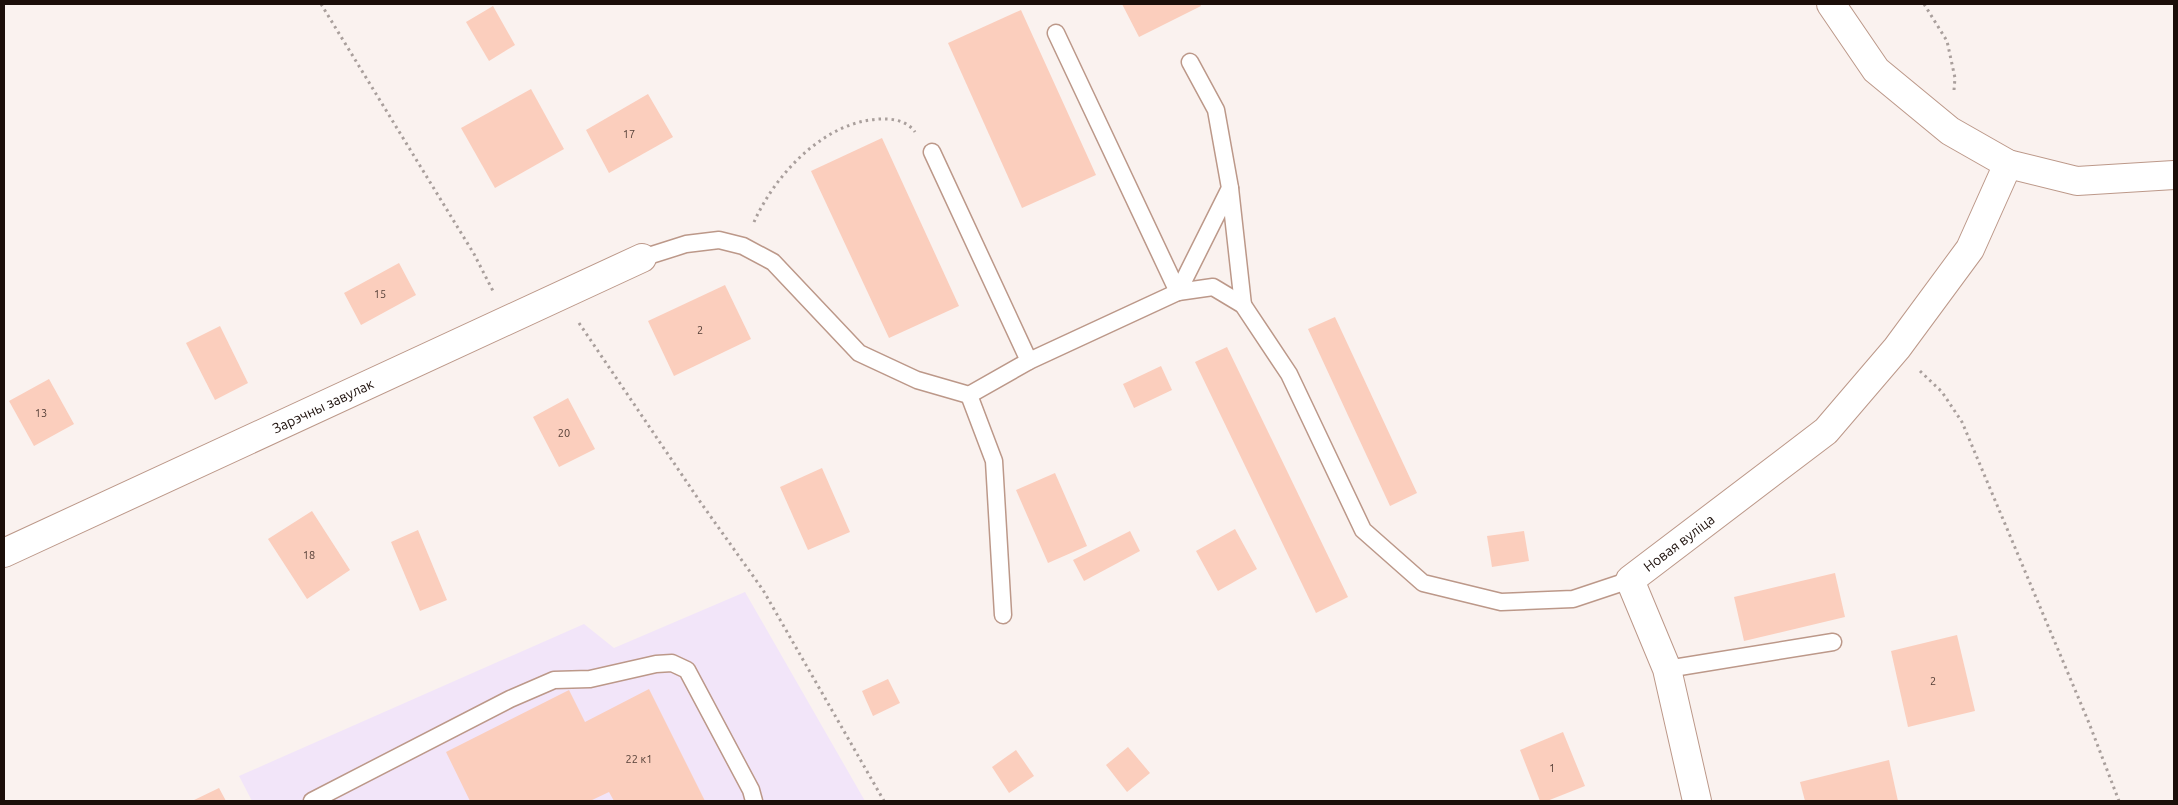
<svg xmlns="http://www.w3.org/2000/svg" width="2178" height="805" viewBox="0 0 2178 805" font-family="Ubuntu,sans-serif">
  <rect width="100%" height="100%" fill="#faf2ef"/>
  <path fill="#f2e5f9" d="M745,592L865,801H252L239,776L584,624L614,648Z"/>
  <g fill="#fbcebd">
    <path d="M1122,4H1200L1201,6L1139,37Z"/>
    <path d="M493,6L515,45L489,61L466,22Z"/>
    <path d="M1021,10L1096,175L1022,208L948,43Z"/>
    <path d="M531,89L564,149L495,188L461,128Z"/>
    <path d="M648,94L673,137L609,173L586,130Z"/>
    <path d="M882,138L959,306L889,338L811,171Z"/>
    <path d="M399,263L416,295L361,325L344,293Z"/>
    <path d="M725,285L751,339L674,376L648,321Z"/>
    <path d="M1335,317L1417,493L1390,506L1308,329Z"/>
    <path d="M220,326L248,383L215,400L186,343Z"/>
    <path d="M1227,347L1348,597L1316,613L1195,362Z"/>
    <path d="M1161,366L1172,390L1134,408L1123,384Z"/>
    <path d="M49,379L74,424L34,446L9,401Z"/>
    <path d="M568,398L595,449L559,467L533,417Z"/>
    <path d="M822,468L850,532L808,550L780,487Z"/>
    <path d="M1055,473L1087,546L1048,563L1016,490Z"/>
    <path d="M312,511L350,570L307,599L268,539Z"/>
    <path d="M1235,529L1257,569L1218,591L1196,551Z"/>
    <path d="M418,530L447,600L420,611L391,542Z"/>
    <path d="M1130,531L1140,551L1084,581L1073,560Z"/>
    <path d="M1524,531L1529,561L1492,567L1487,536Z"/>
    <path d="M1835,573L1845,617L1744,641L1734,597Z"/>
    <path d="M1957,635L1975,711L1908,727L1891,651Z"/>
    <path d="M888,679L900,703L873,716L862,691Z"/>
    <path d="M649,689L705,801H614L609,792L590,801H470L446,752L569,690L585,722Z"/>
    <path d="M1563,732L1585,786L1547,801H1540L1520,750Z"/>
    <path d="M1128,747L1150,773L1127,792L1106,765Z"/>
    <path d="M1016,750L1034,776L1009,793L992,767Z"/>
    <path d="M1889,760L1898,801H1805L1800,782Z"/>
    <path d="M219,788L226,801H192Z"/>
  </g>
  <g fill="none" stroke-linecap="round" stroke-linejoin="round">
    <defs>
      <g id="service">
        <path d="M1056,33L1178,292"/>
        <path d="M932,152L1029,361"/>
        <path d="M1230,188L1243,305"/>
        <path d="M642,258L686,244L719,240L743,246L773,262L859,353L917,380L969,395L1029,361L1178,292L1213,287L1243,305L1289,374L1363,530L1423,583L1501,602L1573,599L1630,580"/>
        <path d="M1178,292L1230,188L1216,110L1190,62"/>
        <path d="M969,395L994,461L1003,615"/>
        <path d="M1667,669L1833,642"/>
        <path d="M312,801L510,699L554,680L590,679L656,664L672,663L687,670L751,790L754,801"/>
      </g>
      <g id="minor">
        <path d="M4,553L642,258"/>
        <path d="M1697,801L1667,669L1630,580L1826,431L1897,348L1970,249L2008,164"/>
      </g>
      <path id="secondary" d="M1831,4L1876,70L1950,131L2008,164L2077,181L2174,175"/>
    </defs>
    <use href="#service" stroke="#bc9889" stroke-width="19"/>
    <use href="#minor" stroke="#bc9889" stroke-width="30"/>
    <use href="#secondary" stroke="#bc9889" stroke-width="30"/>
    <g stroke="#a99f9c" stroke-width="3" stroke-dasharray="2.5 4" stroke-linecap="butt">
      <path d="M321,4L474,254L493,291"/>
      <path d="M1924,4L1947,41L1955,78L1954,90"/>
      <path d="M754,222C776,173 827,118 885,119C896,119 908,122 915,132"/>
      <path d="M579,323L701,503L763,590L884,801"/>
      <path d="M1920,371L1942,392L1962,422L2089,723L2119,801"/>
    </g>
    <use href="#service" stroke="#fff" stroke-width="16"/>
    <use href="#minor" stroke="#fff" stroke-width="28"/>
    <use href="#secondary" stroke="#fff" stroke-width="28"/>
  </g>
  <g text-anchor="middle" dominant-baseline="central" stroke-width="4" stroke-linejoin="round" paint-order="stroke">
    <g font-size="11" fill="#533e36">
      <text x="629" y="134">17</text>
      <text x="380" y="294">15</text>
      <text x="700" y="330">2</text>
      <text x="41" y="413">13</text>
      <text x="564" y="433">20</text>
      <text x="309" y="555">18</text>
      <text x="1933" y="681">2</text>
      <text x="639" y="759">22 к1</text>
      <text x="1552" y="768">1</text>
    </g>
    <g font-size="14" fill="#1b0e09" stroke="#fff">
      <text transform="translate(323 406) rotate(-25)">Зарэчны завулак</text>
      <text transform="translate(1679 543) rotate(-37)">Новая вуліца</text>
    </g>
  </g>
  <rect width="2178" height="805" fill="none" stroke="#1b0e09" stroke-width="10"/>
</svg>
